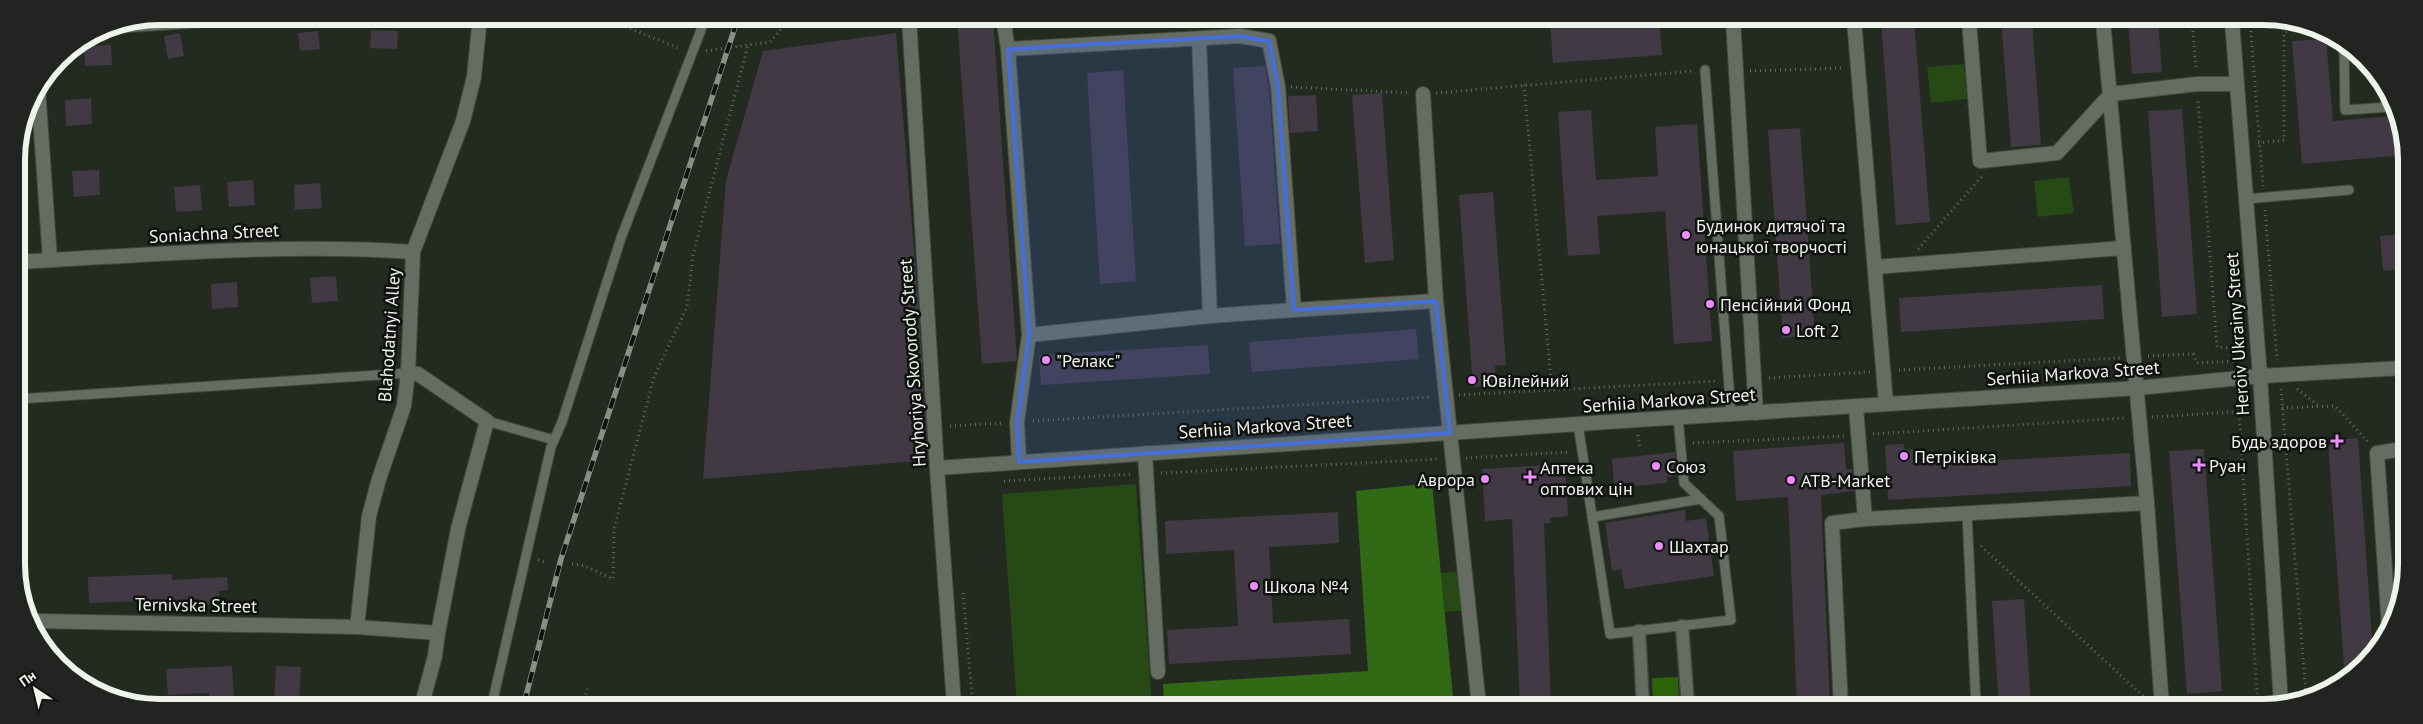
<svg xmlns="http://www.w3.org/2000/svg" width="2423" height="724" viewBox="0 0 2423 724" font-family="'PT Sans',sans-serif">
  <rect width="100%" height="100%" fill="#232b21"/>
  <g fill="#264916">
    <path d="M1964,64L1967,99L1931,103L1927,67Z"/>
    <path d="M2069,177L2074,213L2038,217L2034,181Z"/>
    <path d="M1136,484L1152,705H1017L1002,494Z"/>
    <path d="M1464,571L1469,610L1445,612L1441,573Z"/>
  </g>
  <path fill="#326915" d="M1432,483L1454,706L1164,705L1163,684L1368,671L1356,491Z"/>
  <path fill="#2b620a" d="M1678,677L1679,706H1653L1652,678Z"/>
  <g fill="#413943">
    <path d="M957,18H993L1017,361L982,364Z"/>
    <path d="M1627,20H1659L1662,55L1553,63L1550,25Z"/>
    <path d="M1881,20H1914L1930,222L1896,225Z"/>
    <path d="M2001,20H2032L2041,145L2011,147Z"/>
    <path d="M2128,21H2158L2162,72L2132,74Z"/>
    <path d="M371,30L398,31L397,49L370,48Z"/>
    <path d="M318,31L320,49L300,51L298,33Z"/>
    <path d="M180,33L184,56L168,59L164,36Z"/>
    <path d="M896,33L918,298L928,460L703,479L726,180L763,51Z"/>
    <path d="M2326,39L2333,121L2395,116L2404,132V155L2302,164L2292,41Z"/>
    <path d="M111,45L112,65L85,66L84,46Z"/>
    <path d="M1265,66L1269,87L1280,244L1245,246L1233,68Z"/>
    <path d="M1123,70L1136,281L1100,284L1087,73Z"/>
    <path d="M1382,93L1394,260L1365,263L1352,95Z"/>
    <path d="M1316,95L1318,131L1290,133L1288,96Z"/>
    <path d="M91,98L92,124L66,126L65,100Z"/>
    <path d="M2182,109L2197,314L2162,317L2148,111Z"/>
    <path d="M1591,110L1596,180L1658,176L1655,127L1697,124L1712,341L1674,344L1665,211L1597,216L1600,254L1568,256L1558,112Z"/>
    <path d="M1800,128L1815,335L1783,338L1768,130Z"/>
    <path d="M99,170L100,195L74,197L72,171Z"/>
    <path d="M253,180L255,205L229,207L227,182Z"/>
    <path d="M320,183L322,208L295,210L294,185Z"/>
    <path d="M200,185L202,210L176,212L174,187Z"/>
    <path d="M1493,192L1506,365L1495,366L1496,385L1473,387L1459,195Z"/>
    <path d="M2404,234L2403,269L2383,271L2380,236Z"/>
    <path d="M336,276L338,301L312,303L310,278Z"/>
    <path d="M237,282L238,307L212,309L211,284Z"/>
    <path d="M2102,285L2104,319L1901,332L1899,298Z"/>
    <path d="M1416,329L1419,359L1252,372L1249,342Z"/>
    <path d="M1208,345L1210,374L1041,385L1039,355Z"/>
    <path d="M2358,438L2373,654L2351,678L2345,680L2328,441Z"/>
    <path d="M1844,443L1846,469H1852L1854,491L1821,495L1830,707L1797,706L1788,497L1736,501L1733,451Z"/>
    <path d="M1904,444L1905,450L1913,449L1915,465L2130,453L2131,486L1888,500L1885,445Z"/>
    <path d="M2204,449L2222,691L2187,694L2169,451Z"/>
    <path d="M1675,452L1677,476L1667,477V483L1635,486L1634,482L1614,484L1612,459Z"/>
    <path d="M1565,464L1568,516L1550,518L1551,523H1544L1551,706H1520L1512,519L1485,521L1482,469Z"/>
    <path d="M1685,510L1686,521L1706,518L1714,576L1625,589L1621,569L1612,571L1605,523Z"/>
    <path d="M1338,512L1339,543L1269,547L1273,623L1349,619L1351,654L1169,664L1167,630L1238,626L1234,550L1166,554L1165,521Z"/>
    <path d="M172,574V580L227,577L228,590L219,591L220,604L199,605V599L89,603L88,577Z"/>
    <path d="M2024,599L2031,707H1999L1992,601Z"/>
    <path d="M232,666L234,697L209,698V693L168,695L166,669Z"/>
    <path d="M276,666L301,667L299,702L274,701Z"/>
  </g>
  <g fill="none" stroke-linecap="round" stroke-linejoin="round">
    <defs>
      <g id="service">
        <path d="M2344,46L2345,110L2390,107"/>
        <path d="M1705,70L1731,414"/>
        <path d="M2246,199L2349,190"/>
        <path d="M18,399L408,373"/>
        <path d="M487,421L554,440"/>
        <path d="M1578,424L1610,634L1731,620L1719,516L1684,483L1678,417"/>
        <path d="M1967,514L1976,707"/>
        <path d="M1592,517L1701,499"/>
        <path d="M492,704L551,447L562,422L621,238L706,17"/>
        <path d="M2237,707L2281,703"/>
      </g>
      <g id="pedestrian">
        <path d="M1682,626L1688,706"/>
        <path d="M1639,631L1643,706"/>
      </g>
      <g id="minor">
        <path d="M909,18L937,468"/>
        <path d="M1003,18L1008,49L1029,335L1017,422L1019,462"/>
        <path d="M1733,20L1756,413"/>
        <path d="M1854,20L1886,404"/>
        <path d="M1969,20L1980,161L2057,153L2111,94L2197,84H2236"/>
        <path d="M2232,21L2260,376L2403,368"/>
        <path d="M113,26L267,16"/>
        <path d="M1199,39L1210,316"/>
        <path d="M1008,49L1240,36L1269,41L1278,86L1294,310L1436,301L1479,706"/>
        <path d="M38,88L50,260"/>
        <path d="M1423,94L1436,301"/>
        <path d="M17,262C149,255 281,243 413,252"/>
        <path d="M1875,267L2123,248"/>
        <path d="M1029,335L1210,316L1294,310"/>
        <path d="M408,373L418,374L487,421L458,529L438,633"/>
        <path d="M1856,407L1865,519L2147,503L2103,21"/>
        <path d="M1145,453L1158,672"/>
        <path d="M2147,503L2162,707"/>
        <path d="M34,621L357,627"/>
        <path d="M2389,629L2377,453L2403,449"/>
        <path d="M422,704L435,656L438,633L357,627L369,516L379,479L404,406L408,373L413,252L463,121L474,77L480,17"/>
        <path d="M1841,707L1832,523L1865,519"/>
      </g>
      <path id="tertiary" d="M954,705L937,468L1637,420L2138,388L2260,376L2281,704"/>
    </defs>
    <use href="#service" stroke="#434940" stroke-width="11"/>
    <use href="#pedestrian" stroke="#434940" stroke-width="15"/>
    <use href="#minor" stroke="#434940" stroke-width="16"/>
    <use href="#tertiary" stroke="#434940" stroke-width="16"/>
    <g stroke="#636a61" stroke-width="3" stroke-dasharray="1 4" stroke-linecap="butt">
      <path d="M615,17L621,25L681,49"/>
      <path d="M781,18L788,21L810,18"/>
      <path d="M2192,21L2196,70"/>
      <path d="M2250,21L2263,186"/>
      <path d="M706,51L770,42L788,21"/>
      <path d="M1750,71L1844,68"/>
      <path d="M1524,85L1552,390"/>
      <path d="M1291,87L1410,93"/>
      <path d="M1436,93L1694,71"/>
      <path d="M2258,143L2284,140V33L2304,24"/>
      <path d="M2265,210L2277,360"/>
      <path d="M1918,249L1983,175"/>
      <path d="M2148,356L2193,354L2197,363L2235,361L2230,348L2217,347L2198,99"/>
      <path d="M1899,370L2120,358"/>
      <path d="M1769,378L1870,372"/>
      <path d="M2281,389L2306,695"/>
      <path d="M2297,389L2319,406"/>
      <path d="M2238,394L2257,694"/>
      <path d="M1459,395L1718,381"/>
      <path d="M2282,408L2335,406L2369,443"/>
      <path d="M2152,417L2248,411"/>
      <path d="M1033,421L1431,397"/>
      <path d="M950,426L1004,423"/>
      <path d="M1873,434L2126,418"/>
      <path d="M1638,435L1640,446"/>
      <path d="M1693,443L1844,436"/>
      <path d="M1466,458L1569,452"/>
      <path d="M1161,473L1440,459"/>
      <path d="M1004,481L1133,474"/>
      <path d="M1981,546L2145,698"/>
      <path d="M538,560L544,562"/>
      <path d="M572,564L585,566L613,579L614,529L654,377L687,307L693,255L748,45"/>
      <path d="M963,593L973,705"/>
      <path d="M582,704L588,687"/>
    </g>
    <use href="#service" stroke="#656d62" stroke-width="9"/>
    <use href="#pedestrian" stroke="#656d62" stroke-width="12"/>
    <use href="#minor" stroke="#656d62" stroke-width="14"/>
    <use href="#tertiary" stroke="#656d62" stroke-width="14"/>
    <defs>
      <path id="rail" d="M524,704L561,559L738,18"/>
    </defs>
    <use href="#rail" stroke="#898f87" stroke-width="5.5"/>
    <use href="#rail" stroke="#0f120e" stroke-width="4" stroke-dasharray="11" stroke-linecap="butt"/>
  </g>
  <path fill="#476fdc" fill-opacity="0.2" stroke="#476fdc" stroke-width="4" stroke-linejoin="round" d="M1240,36L1269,41L1278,86L1294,310L1436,301L1450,433L1019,462L1017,422L1029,335L1008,49Z"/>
  <g fill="#ea8dfd" stroke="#0f120e" stroke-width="2">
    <circle cx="1686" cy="235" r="5"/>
    <circle cx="1710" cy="304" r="5"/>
    <circle cx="1786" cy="330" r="5"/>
    <circle cx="1046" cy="360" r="5"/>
    <circle cx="1472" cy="380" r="5"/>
    <path d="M2334.5 433.5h5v5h5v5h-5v5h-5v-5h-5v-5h5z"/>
    <circle cx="1904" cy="456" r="5"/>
    <path d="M2196.5 457.5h5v5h5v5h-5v5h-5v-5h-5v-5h5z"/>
    <circle cx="1656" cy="466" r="5"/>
    <path d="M1527.5 469.5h5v5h5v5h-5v5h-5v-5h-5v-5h5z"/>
    <circle cx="1485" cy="479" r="5"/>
    <circle cx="1791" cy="480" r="5"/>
    <circle cx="1659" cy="546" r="5"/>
    <circle cx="1254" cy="586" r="5"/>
  </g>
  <g text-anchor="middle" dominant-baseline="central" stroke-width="5" stroke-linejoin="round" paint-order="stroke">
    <g font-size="18" fill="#eef3ec" stroke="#0f120e" text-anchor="start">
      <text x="1696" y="225">Будинок дитячої та<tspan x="1696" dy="21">юнацької творчості</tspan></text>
      <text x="1720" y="304">Пенсійний Фонд</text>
      <text x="1796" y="330">Loft 2</text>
      <text x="1056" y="360">"Релакс"</text>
      <text x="1482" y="380">Ювілейний</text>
      <text x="2327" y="441" text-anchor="end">Будь здоров</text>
      <text x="1914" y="456">Петріківка</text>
      <text x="2209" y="465">Руан</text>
      <text x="1666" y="466">Союз</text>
      <text x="1540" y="467">Аптека<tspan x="1540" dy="21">оптових цін</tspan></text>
      <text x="1475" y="479" text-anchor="end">Аврора</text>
      <text x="1801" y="480">ATB-Market</text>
      <text x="1669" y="546">Шахтар</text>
      <text x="1264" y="586">Школа №4</text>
    </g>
    <g font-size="18" fill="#eef3ec" stroke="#0f120e">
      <text transform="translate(214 233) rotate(-3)">Soniachna Street</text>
      <text transform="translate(2237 334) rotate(-94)">Heroiv Ukrainy Street</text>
      <text transform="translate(389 335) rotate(-86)">Blahodatnyi Alley</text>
      <text transform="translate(912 363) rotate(-94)">Hryhoriya Skovorody Street</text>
      <text transform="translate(2073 373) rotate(-4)">Serhiia Markova Street</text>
      <text transform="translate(1669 400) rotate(-4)">Serhiia Markova Street</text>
      <text transform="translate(1265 426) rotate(-4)">Serhiia Markova Street</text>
      <text transform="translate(196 605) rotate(1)">Ternivska Street</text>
    </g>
  </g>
  <path d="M0 0H2423V724H0ZM160 25H2263A135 135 0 0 1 2398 160V564A135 135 0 0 1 2263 699H160A135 135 0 0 1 25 564V160A135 135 0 0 1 160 25Z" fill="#212420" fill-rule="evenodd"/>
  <path fill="none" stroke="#eef3ec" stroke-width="6" d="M160 25H2263A135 135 0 0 1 2398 160V564A135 135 0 0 1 2263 699H160A135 135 0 0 1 25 564V160A135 135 0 0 1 160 25Z"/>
  <g transform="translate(35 689) rotate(325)" stroke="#0f120e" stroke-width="4" paint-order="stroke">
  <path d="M0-4L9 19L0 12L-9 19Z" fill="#eef3ec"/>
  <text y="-8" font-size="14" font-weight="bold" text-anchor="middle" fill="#eef3ec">Пн</text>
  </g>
</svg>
